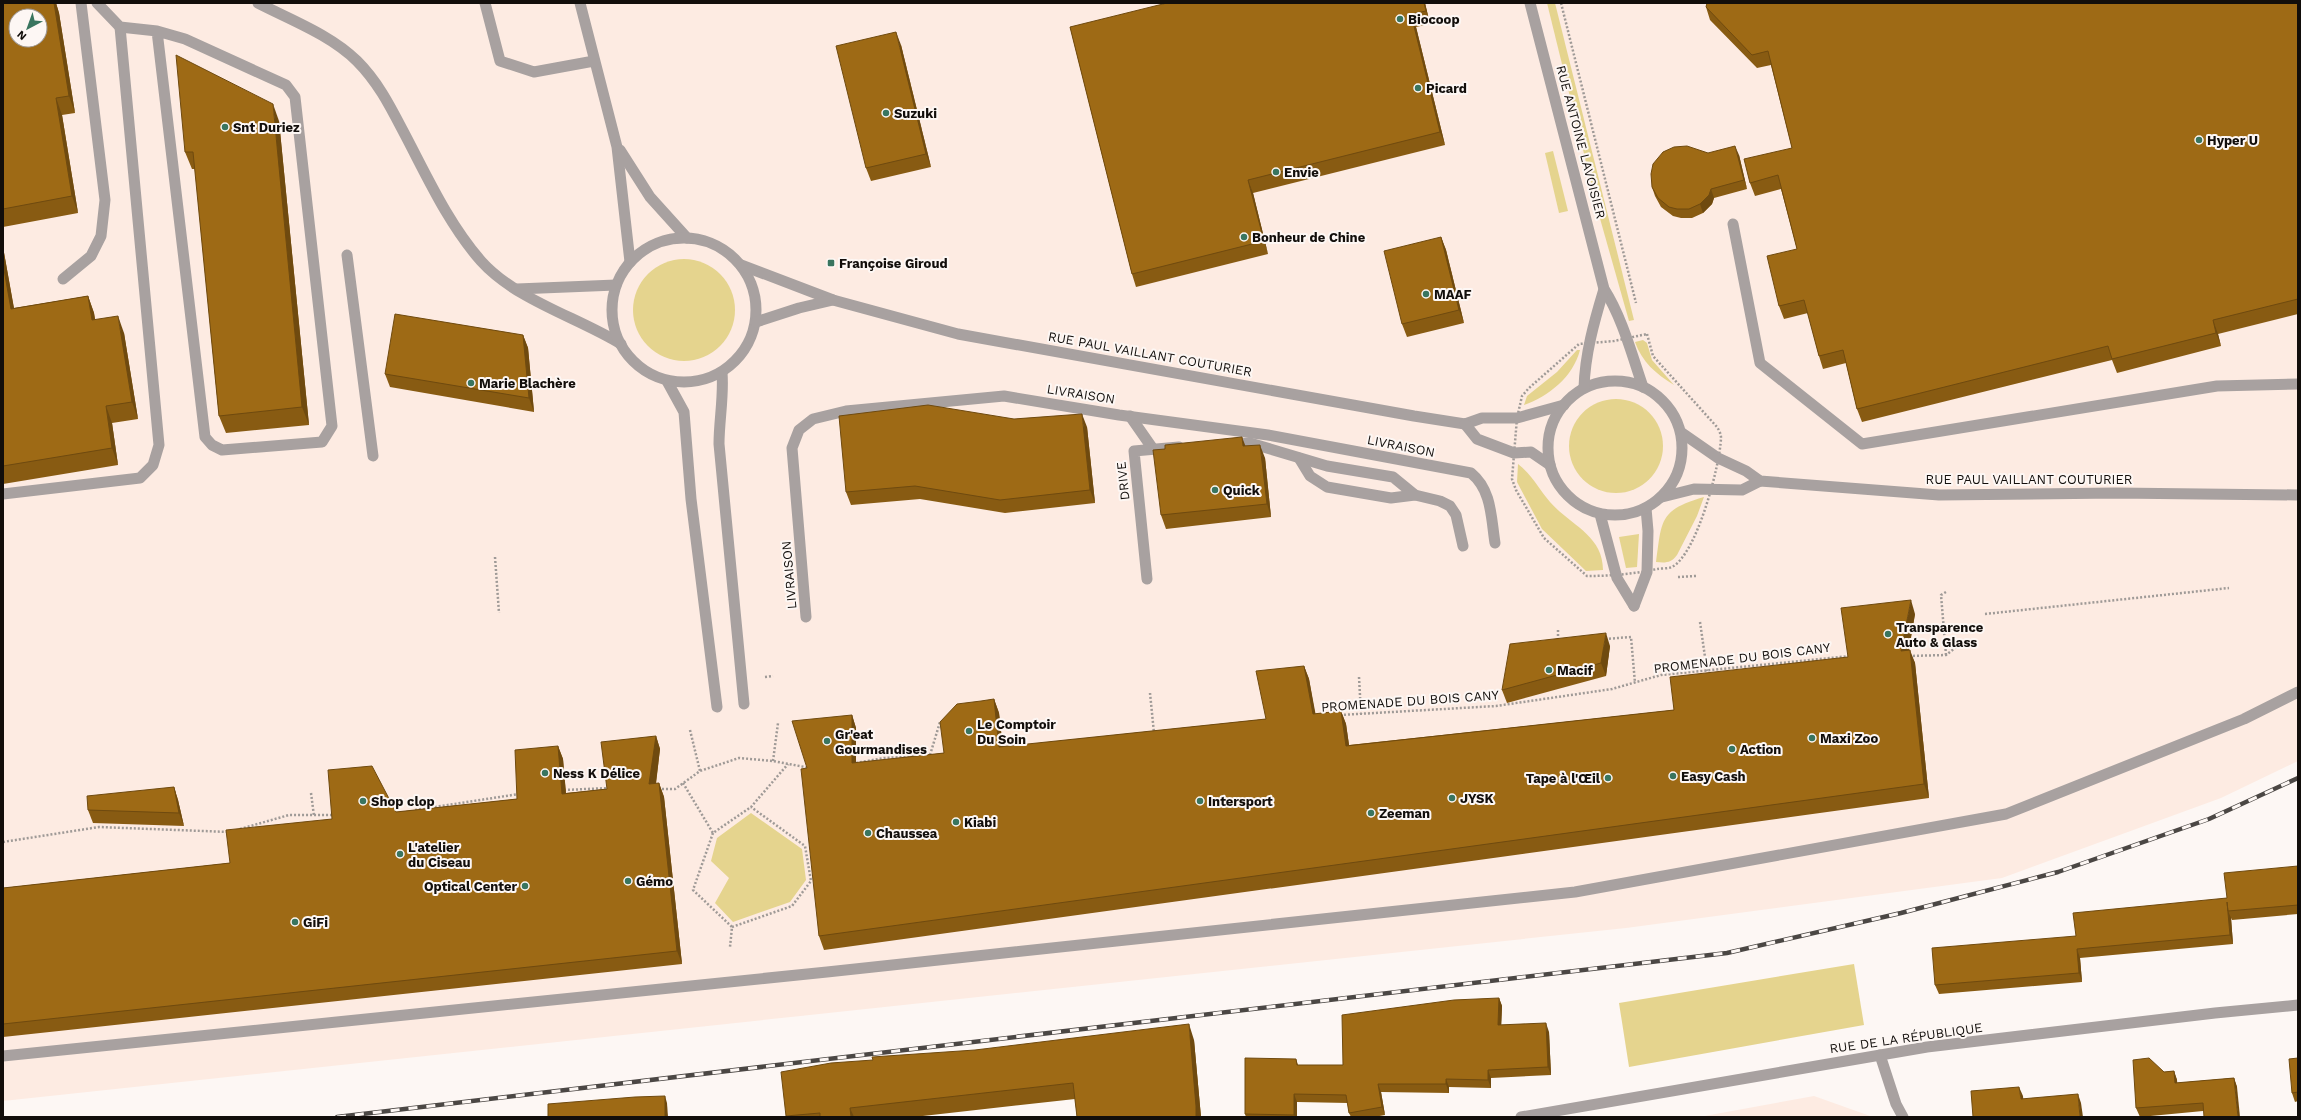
<svg xmlns="http://www.w3.org/2000/svg" width="2301" height="1120" viewBox="0 0 2301 1120" font-family="'Work Sans',sans-serif">
  <rect width="100%" height="100%" fill="#fdf7f4"/>
  <g fill="#fdebe2" fill-rule="evenodd">
    <path d="M3,3H2298V761L2221,798L2002,878L1626,928L3,1101ZM16,16H40V40H16Z"/>
    <path d="M1814,1096L1873,1117H1699Z"/>
  </g>
  <g fill="#e5d48e">
    <path d="M1547,3H1555L1634,320L1629,321L1599,215Z"/>
    <path d="M1553,151L1568,211L1559,213L1545,153Z"/>
    <circle cx="684" cy="310" r="51"/>
    <path d="M1643,340L1647,343L1652,360L1674,385C1656,374 1642,362 1635,342Z"/>
    <path d="M1577,350H1580C1573,377 1549,396 1524,405L1527,396L1557,372Z"/>
    <circle cx="1616" cy="446" r="47"/>
    <path d="M1518,464C1532,475 1539,489 1550,502C1570,525 1603,535 1603,570L1586,571L1542,529L1517,482Z"/>
    <path d="M1704,497L1697,516L1677,555C1671,563 1666,563 1656,562C1662,520 1659,510 1704,497Z"/>
    <path d="M1639,534L1637,567L1626,568L1619,537Z"/>
    <path d="M751,813L802,849L806,880L790,902L733,922L715,903L729,878L711,861L717,838Z"/>
    <path d="M1854,964L1864,1025L1629,1067L1619,1003Z"/>
  </g>
  <g fill="none" stroke-linecap="round" stroke-linejoin="round">
    <g stroke="#9f9a97" stroke-width="2.5" stroke-dasharray="2 2" stroke-linecap="butt">
      <path d="M1561,3L1636,303"/>
      <path d="M1647,334L1653,356L1717,427C1719,430 1721,434 1721,438C1720,465 1697,554 1672,567C1667,569 1661,568 1657,569C1634,574 1610,576 1587,576L1544,538L1516,490L1512,479L1517,418L1522,396L1529,388L1579,344L1614,341Z"/>
      <path d="M495,557L499,613"/>
      <path d="M1678,577L1696,576"/>
      <path d="M1985,614L2229,588"/>
      <path d="M1700,622L1707,671"/>
      <path d="M1558,630V641"/>
      <path d="M1605,639L1631,637L1635,683"/>
      <path d="M1946,655L1941,595L1946,592"/>
      <path d="M1909,656L1946,655L1963,642"/>
      <path d="M765,677L773,676"/>
      <path d="M1359,677L1361,714"/>
      <path d="M1150,693L1154,733"/>
      <path d="M1340,715L1496,706L1612,689L1661,675L1850,656"/>
      <path d="M690,730L700,771"/>
      <path d="M930,755L940,722"/>
      <path d="M773,761L778,723"/>
      <path d="M856,763L884,758L923,756"/>
      <path d="M683,783L713,833L751,807L788,764"/>
      <path d="M658,789H675L700,771L739,758L773,761L810,768"/>
      <path d="M564,790L609,788"/>
      <path d="M311,793L314,816"/>
      <path d="M415,810L519,794"/>
      <path d="M240,829L289,815H335"/>
      <path d="M713,833L693,890L732,927L730,947"/>
      <path d="M3,842L99,827L229,832"/>
      <path d="M732,927L792,906L811,881L805,846L751,807"/>
    </g>
    <g stroke="#a8a1a0" stroke-width="11">
      <path d="M97,3L120,27L157,31L185,39L286,85L295,97L332,426L322,442L222,450L212,445L205,437L157,31"/>
      <path d="M485,3L500,61L534,72L594,61"/>
      <path d="M1733,224L1760,363L1862,444L2217,386L2298,384"/>
      <path d="M347,255L373,456"/>
      <path d="M63,279L91,256L101,236L105,200L81,3"/>
      <path d="M722,373C724,395 719,421 719,444L744,704"/>
      <path d="M667,381L684,412L691,499L717,707"/>
      <path d="M1130,416L1153,449"/>
      <path d="M1230,445L1250,443L1327,466L1393,477L1415,495L1440,501L1450,506L1456,515L1463,546"/>
      <path d="M1299,458L1310,476L1327,487L1391,498L1415,495"/>
      <path d="M3,494L140,478L153,465L159,445L120,27"/>
      <path d="M1600,514L1617,578L1634,606"/>
      <path d="M1147,579L1134,451L1179,447"/>
      <path d="M1634,606L1647,572L1648,531L1646,508"/>
      <path d="M806,617L792,448L799,430L813,419L846,411L1004,396L1119,415L1268,435L1471,473C1492,490 1491,518 1495,543"/>
      <path d="M3,1056L827,972L1575,892L2006,814L2244,719L2298,692"/>
    </g>
    <g stroke="#a8a1a0" stroke-width="11">
      <path d="M258,3C291,20 331,35 357,61C377,81 389,104 402,129C426,174 447,222 481,261C516,300 577,317 621,344"/>
      <path d="M580,3L617,147L630,262"/>
      <path d="M1530,3L1604,289C1622,317 1632,355 1643,387"/>
      <path d="M620,150L650,197L687,238"/>
      <circle cx="684" cy="310" r="72"/>
      <path d="M741,265L833,300L958,334L1414,416L1465,424L1482,418H1517L1564,405"/>
      <path d="M517,289L616,285"/>
      <path d="M756,322L799,308L833,300"/>
      <circle cx="1615" cy="448" r="67"/>
      <path d="M1584,388C1585,354 1594,322 1604,289"/>
      <path d="M1465,424L1477,439L1514,453L1531,452L1550,465"/>
      <path d="M1682,433L1718,458L1746,471L1760,481L1939,495L2116,493L2298,495"/>
      <path d="M1662,497L1694,489L1742,490L1760,481"/>
      <path d="M1880,1055L1896,1104L1903,1117"/>
    </g>
    <path stroke="#a8a1a0" stroke-width="11" d="M1521,1117L1927,1047L2215,1013L2298,1005"/>
    <defs>
      <path id="rail" d="M337,1117L1727,953L1901,913L2058,872L2209,819L2298,778"/>
    </defs>
    <use href="#rail" stroke="#4b4744" stroke-width="4.5"/>
    <use href="#rail" stroke="#fdf7f4" stroke-width="3" stroke-dasharray="9" stroke-linecap="butt"/>
  </g>
  <g fill="#885b12">
    <path d="M3,3H56L59,13L75,113L62,115L78,213L3,227Z"/>
    <path d="M1425,3L1430,24L1416,27L1445,145L1253,193L1268,254L1136,287L1132,274L1070,27Z"/>
    <path d="M2298,3V314L2218,334L2221,346L2117,373L2112,360L1862,422L1857,409L1846,363L1823,369L1819,356L1808,313L1784,319L1779,306L1797,249L1781,189L1755,196L1750,183L1792,148L1771,65L1757,68L1710,20L1706,7Z"/>
    <path d="M901,45L931,167L871,181L866,168Z"/>
    <path d="M279,121L309,425L226,433L219,416L195,169H192L185,152Z"/>
    <path d="M1708,153L1739,155L1747,189L1714,198L1712,204L1703,213L1692,218H1681L1673,216L1661,207L1655,196L1652,187Z"/>
    <path d="M1441,237L1446,250L1464,323L1407,337L1402,324Z"/>
    <path d="M3,247L14,308L88,296L94,313L95,320L124,333L138,419L112,423L118,465L3,484Z"/>
    <path d="M523,335L528,348L534,412L390,387L385,374Z"/>
    <path d="M1014,419L1087,427L1095,503L1005,513L920,499L851,505L846,492Z"/>
    <path d="M1245,446L1265,458L1271,517L1166,529L1161,515Z"/>
    <path d="M1915,614L1909,650L1915,663L1929,798L824,950L819,936L807,768L852,715L856,728V763L944,753L994,699L999,713L1003,747L1266,719L1304,666L1309,679L1315,714L1341,711L1346,724L1349,745L1674,710L1848,657Z"/>
    <path d="M1610,646L1606,676L1507,703L1502,690Z"/>
    <path d="M656,736L660,749L656,784L659,783L664,797L682,964L3,1037V888L230,863L396,812L517,799L558,746L563,759L566,793L607,789Z"/>
    <path d="M174,787L178,800L184,826L93,823L88,810Z"/>
    <path d="M2298,866V914L2232,920L2231,918L2233,944L2080,958L2082,982L1939,994L1935,985L2076,936L2227,898Z"/>
    <path d="M1499,998L1502,1006L1501,1025L1549,1032L1551,1075L1491,1078V1088L1449,1087V1093L1381,1092L1385,1115L1374,1117H1351L1349,1113L1348,1103L1297,1102V1117H1246L1245,1114L1296,1059L1298,1065H1343Z"/>
    <path d="M1194,1040L1201,1117H1077L1075,1099L914,1117H787L786,1116Z"/>
    <path d="M2298,1058V1101L2295,1102L2292,1093Z"/>
    <path d="M2174,1071L2177,1080V1083L2234,1078L2237,1087L2203,1111L2140,1117L2136,1108L2164,1072Z"/>
  </g>
  <g fill="#6f4a0f">
    <path d="M54,3H56L59,13L75,113L69,96Z"/>
    <path d="M1424,3H1425L1430,24L1426,11Z"/>
    <path d="M1411,14L1416,27L1445,145L1440,132Z"/>
    <path d="M896,32L901,45L931,167L926,154Z"/>
    <path d="M56,98L62,115L78,213L72,196Z"/>
    <path d="M273,104L279,121L309,425L302,407Z"/>
    <path d="M1735,146L1739,155L1747,189L1744,180Z"/>
    <path d="M1248,180L1253,193L1268,254L1264,241Z"/>
    <path d="M1711,189L1714,198L1712,204L1703,213L1700,204Z"/>
    <path d="M1441,237L1446,250L1464,323L1459,310Z"/>
    <path d="M3,247L17,326L11,309L3,264Z"/>
    <path d="M88,296L94,313L98,337L92,320Z"/>
    <path d="M118,316L124,333L138,419L132,402Z"/>
    <path d="M2213,320L2218,334L2221,346L2216,333Z"/>
    <path d="M523,335L528,348L534,412L529,398Z"/>
    <path d="M106,406L112,423L118,465L112,448Z"/>
    <path d="M1082,414L1087,427L1095,503L1090,490Z"/>
    <path d="M1242,437L1247,450L1243,446Z"/>
    <path d="M1260,445L1265,458L1271,517L1267,504Z"/>
    <path d="M1911,600L1915,614L1906,664L1901,651Z"/>
    <path d="M1606,633L1610,646L1606,676L1601,663Z"/>
    <path d="M1910,650L1915,663L1929,798L1924,784Z"/>
    <path d="M1304,666L1309,679L1318,727L1313,714Z"/>
    <path d="M994,699L999,713L1004,761L999,747Z"/>
    <path d="M1341,711L1346,724L1351,759L1346,746Z"/>
    <path d="M852,715L856,728V776L852,763Z"/>
    <path d="M656,736L660,749L654,798L649,784Z"/>
    <path d="M558,746L563,759L567,807L562,794Z"/>
    <path d="M659,783L664,797L682,964L677,951Z"/>
    <path d="M174,787L178,800L184,826L179,813Z"/>
    <path d="M2227,902L2228,911L2231,918L2233,944L2230,935Z"/>
    <path d="M2077,949L2080,958L2082,982L2079,973Z"/>
    <path d="M1499,998L1502,1006L1501,1033L1498,1025Z"/>
    <path d="M1546,1023L1549,1032L1551,1075L1548,1067Z"/>
    <path d="M1189,1024L1194,1040L1201,1117H1196Z"/>
    <path d="M1488,1070L1491,1078V1088L1488,1080Z"/>
    <path d="M2174,1071L2177,1080L2178,1092L2175,1083Z"/>
    <path d="M2234,1078L2237,1087L2240,1117H2238Z"/>
    <path d="M1446,1079L1449,1087V1093L1446,1084Z"/>
    <path d="M1378,1084L1381,1092L1385,1115L1382,1107Z"/>
    <path d="M2019,1087L2023,1096L2024,1108L2021,1099Z"/>
    <path d="M1294,1094L1297,1102V1117H1295L1294,1115Z"/>
    <path d="M2078,1094L2081,1103L2083,1117H2080Z"/>
    <path d="M665,1096L667,1103L668,1117H665Z"/>
    <path d="M850,1108L854,1117H851Z"/>
  </g>
  <g fill="#9e6a15" stroke="#6f4a0f" fill-rule="evenodd">
    <path d="M3,3H54L69,96L56,98L72,196L3,209ZM16,16H40V40H16Z"/>
    <path d="M1167,3H1424L1426,11L1411,14L1440,132L1248,180L1264,241L1132,274L1070,27Z"/>
    <path d="M1707,3H2298V299L2213,320L2216,333L2112,359L2108,346L1857,409L1843,350L1819,356L1804,300L1779,306L1767,256L1797,249L1778,175L1750,183L1744,159L1792,148L1768,51L1752,55L1706,7Z"/>
    <path d="M896,32L926,154L866,168L836,46Z"/>
    <path d="M176,55L273,104L302,407L219,416L193,152H185Z"/>
    <path d="M1687,146L1708,153L1735,146L1744,180L1711,189L1709,195L1700,204L1689,209H1677L1669,207L1658,198L1652,187L1651,174L1653,164L1663,152L1674,147Z"/>
    <path d="M1441,237L1459,310L1402,324L1384,251Z"/>
    <path d="M3,264L11,309L88,296L92,320L118,316L132,402L106,406L112,448L3,466Z"/>
    <path d="M395,314L523,335L529,398L385,374Z"/>
    <path d="M928,405L1014,419L1082,414L1090,490L1000,500L915,486L846,492L839,416Z"/>
    <path d="M1242,437L1243,446L1260,445L1267,504L1161,515L1153,450L1165,449V445Z"/>
    <path d="M1911,600L1901,651L1910,650L1924,784L819,936L801,769L807,768L792,721L852,715V763L944,753L940,722L957,704L981,701L994,699L999,747L1266,719L1256,671L1304,666L1313,714L1341,711L1346,746L1674,710L1670,677L1848,657L1841,608Z"/>
    <path d="M1606,633L1601,663L1502,690L1510,644Z"/>
    <path d="M656,736L649,784L659,783L677,951L3,1024V888L230,863L226,830L332,819L328,770L372,766L396,812L517,799L515,750L558,746L562,794L607,789L601,742Z"/>
    <path d="M174,787L179,813L88,810L87,796Z"/>
    <path d="M2298,866V905L2228,911L2227,902L2230,935L2077,949L2079,973L1935,985L1932,948L2076,936L2073,913L2227,898L2224,873Z"/>
    <path d="M1499,998L1498,1025L1546,1023L1548,1067L1488,1070V1080L1446,1079V1084H1378L1382,1107L1349,1113L1346,1095L1294,1094V1115L1245,1114V1058L1296,1059L1297,1065H1343L1342,1015L1454,1000Z"/>
    <path d="M1189,1024L1196,1106V1117H1077L1073,1083L850,1108L851,1117H820V1113L786,1116L781,1072L831,1063L873,1060L872,1057L975,1050Z"/>
    <path d="M2149,1058L2164,1072L2174,1071L2175,1083L2234,1078L2238,1117H2204L2203,1103L2136,1108L2133,1060Z"/>
    <path d="M2298,1058V1092L2292,1093L2289,1059Z"/>
    <path d="M2019,1087L2021,1099L2078,1094L2080,1117H1973L1971,1091Z"/>
    <path d="M665,1096V1117H548V1104L635,1097Z"/>
  </g>
  <g fill="#39755f" stroke="#fdf7f4" stroke-width="1.5">
    <circle cx="1400" cy="19" r="4"/>
    <circle cx="1418" cy="88" r="4"/>
    <circle cx="886" cy="113" r="4"/>
    <circle cx="225" cy="127" r="4"/>
    <circle cx="2199" cy="140" r="4"/>
    <circle cx="1276" cy="172" r="4"/>
    <circle cx="1244" cy="237" r="4"/>
    <rect x="827" y="259" width="8" height="8" rx="2"/>
    <circle cx="1426" cy="294" r="4"/>
    <circle cx="471" cy="383" r="4"/>
    <circle cx="1215" cy="490" r="4"/>
    <circle cx="1888" cy="634" r="4"/>
    <circle cx="1549" cy="670" r="4"/>
    <circle cx="969" cy="731" r="4"/>
    <circle cx="1812" cy="738" r="4"/>
    <circle cx="827" cy="741" r="4"/>
    <circle cx="1732" cy="749" r="4"/>
    <circle cx="545" cy="773" r="4"/>
    <circle cx="1673" cy="776" r="4"/>
    <circle cx="1608" cy="778" r="4"/>
    <circle cx="1452" cy="798" r="4"/>
    <circle cx="363" cy="801" r="4"/>
    <circle cx="1200" cy="801" r="4"/>
    <circle cx="1371" cy="813" r="4"/>
    <circle cx="956" cy="822" r="4"/>
    <circle cx="868" cy="833" r="4"/>
    <circle cx="400" cy="854" r="4"/>
    <circle cx="628" cy="881" r="4"/>
    <circle cx="525" cy="886" r="4"/>
    <circle cx="295" cy="922" r="4"/>
  </g>
  <g text-anchor="middle" dominant-baseline="central" stroke-width="4" stroke-linejoin="round" paint-order="stroke">
    <g font-size="13" font-weight="bold" fill="#120e0b" stroke="#fdf7f4" text-anchor="start">
      <text x="1408" y="19">Biocoop</text>
      <text x="1426" y="88">Picard</text>
      <text x="894" y="113">Suzuki</text>
      <text x="233" y="127">Snt Duriez</text>
      <text x="2207" y="140">Hyper U</text>
      <text x="1284" y="172">Envie</text>
      <text x="1252" y="237">Bonheur de Chine</text>
      <text x="839" y="263">Françoise Giroud</text>
      <text x="1434" y="294">MAAF</text>
      <text x="479" y="383">Marie Blachère</text>
      <text x="1223" y="490">Quick</text>
      <text x="1896" y="627">Transparence<tspan x="1896" dy="15">Auto &amp; Glass</tspan></text>
      <text x="1557" y="670">Macif</text>
      <text x="977" y="724">Le Comptoir<tspan x="977" dy="15">Du Soin</tspan></text>
      <text x="835" y="734">Gr'eat<tspan x="835" dy="15">Gourmandises</tspan></text>
      <text x="1820" y="738">Maxi Zoo</text>
      <text x="1740" y="749">Action</text>
      <text x="553" y="773">Ness K Délice</text>
      <text x="1681" y="776">Easy Cash</text>
      <text x="1600" y="778" text-anchor="end">Tape à l'Œil</text>
      <text x="1460" y="798">JYSK</text>
      <text x="371" y="801">Shop clop</text>
      <text x="1208" y="801">Intersport</text>
      <text x="1379" y="813">Zeeman</text>
      <text x="964" y="822">Kiabi</text>
      <text x="876" y="833">Chaussea</text>
      <text x="408" y="847">L'atelier<tspan x="408" dy="15">du Ciseau</tspan></text>
      <text x="636" y="881">Gémo</text>
      <text x="517" y="886" text-anchor="end">Optical Center</text>
      <text x="303" y="922">GiFi</text>
    </g>
    <g font-size="13" fill="#120e0b" stroke="#fdf7f4">
      <text transform="translate(1581 142) rotate(75)">RUE ANTOINE LAVOISIER</text>
      <text transform="translate(1150 354) rotate(10)">RUE PAUL VAILLANT COUTURIER</text>
      <text transform="translate(1081 394) rotate(9)">LIVRAISON</text>
      <text transform="translate(1401 446) rotate(11)">LIVRAISON</text>
      <text x="2029" y="479">RUE PAUL VAILLANT COUTURIER</text>
      <text transform="translate(1123 481) rotate(-96)">DRIVE</text>
      <text transform="translate(789 575) rotate(-95)">LIVRAISON</text>
      <text transform="translate(1742 658) rotate(-7)">PROMENADE DU BOIS CANY</text>
      <text transform="translate(1410 701) rotate(-4)">PROMENADE DU BOIS CANY</text>
      <text transform="translate(1906 1038) rotate(-8)">RUE DE LA RÉPUBLIQUE</text>
    </g>
  </g>
  <rect width="2301" height="1120" fill="none" stroke="#120e0b" stroke-width="8"/>
  <g transform="translate(28 28) rotate(221)"><circle r="19" fill="#fdf7f4" stroke="#9f9a97"/>
  <path d="M0-3L7 15L0 10L-7 15Z" fill="#39755f"/>
  <text y="-6" font-size="11" font-weight="bold" text-anchor="middle" fill="#120e0b">N</text>
  </g>
</svg>
